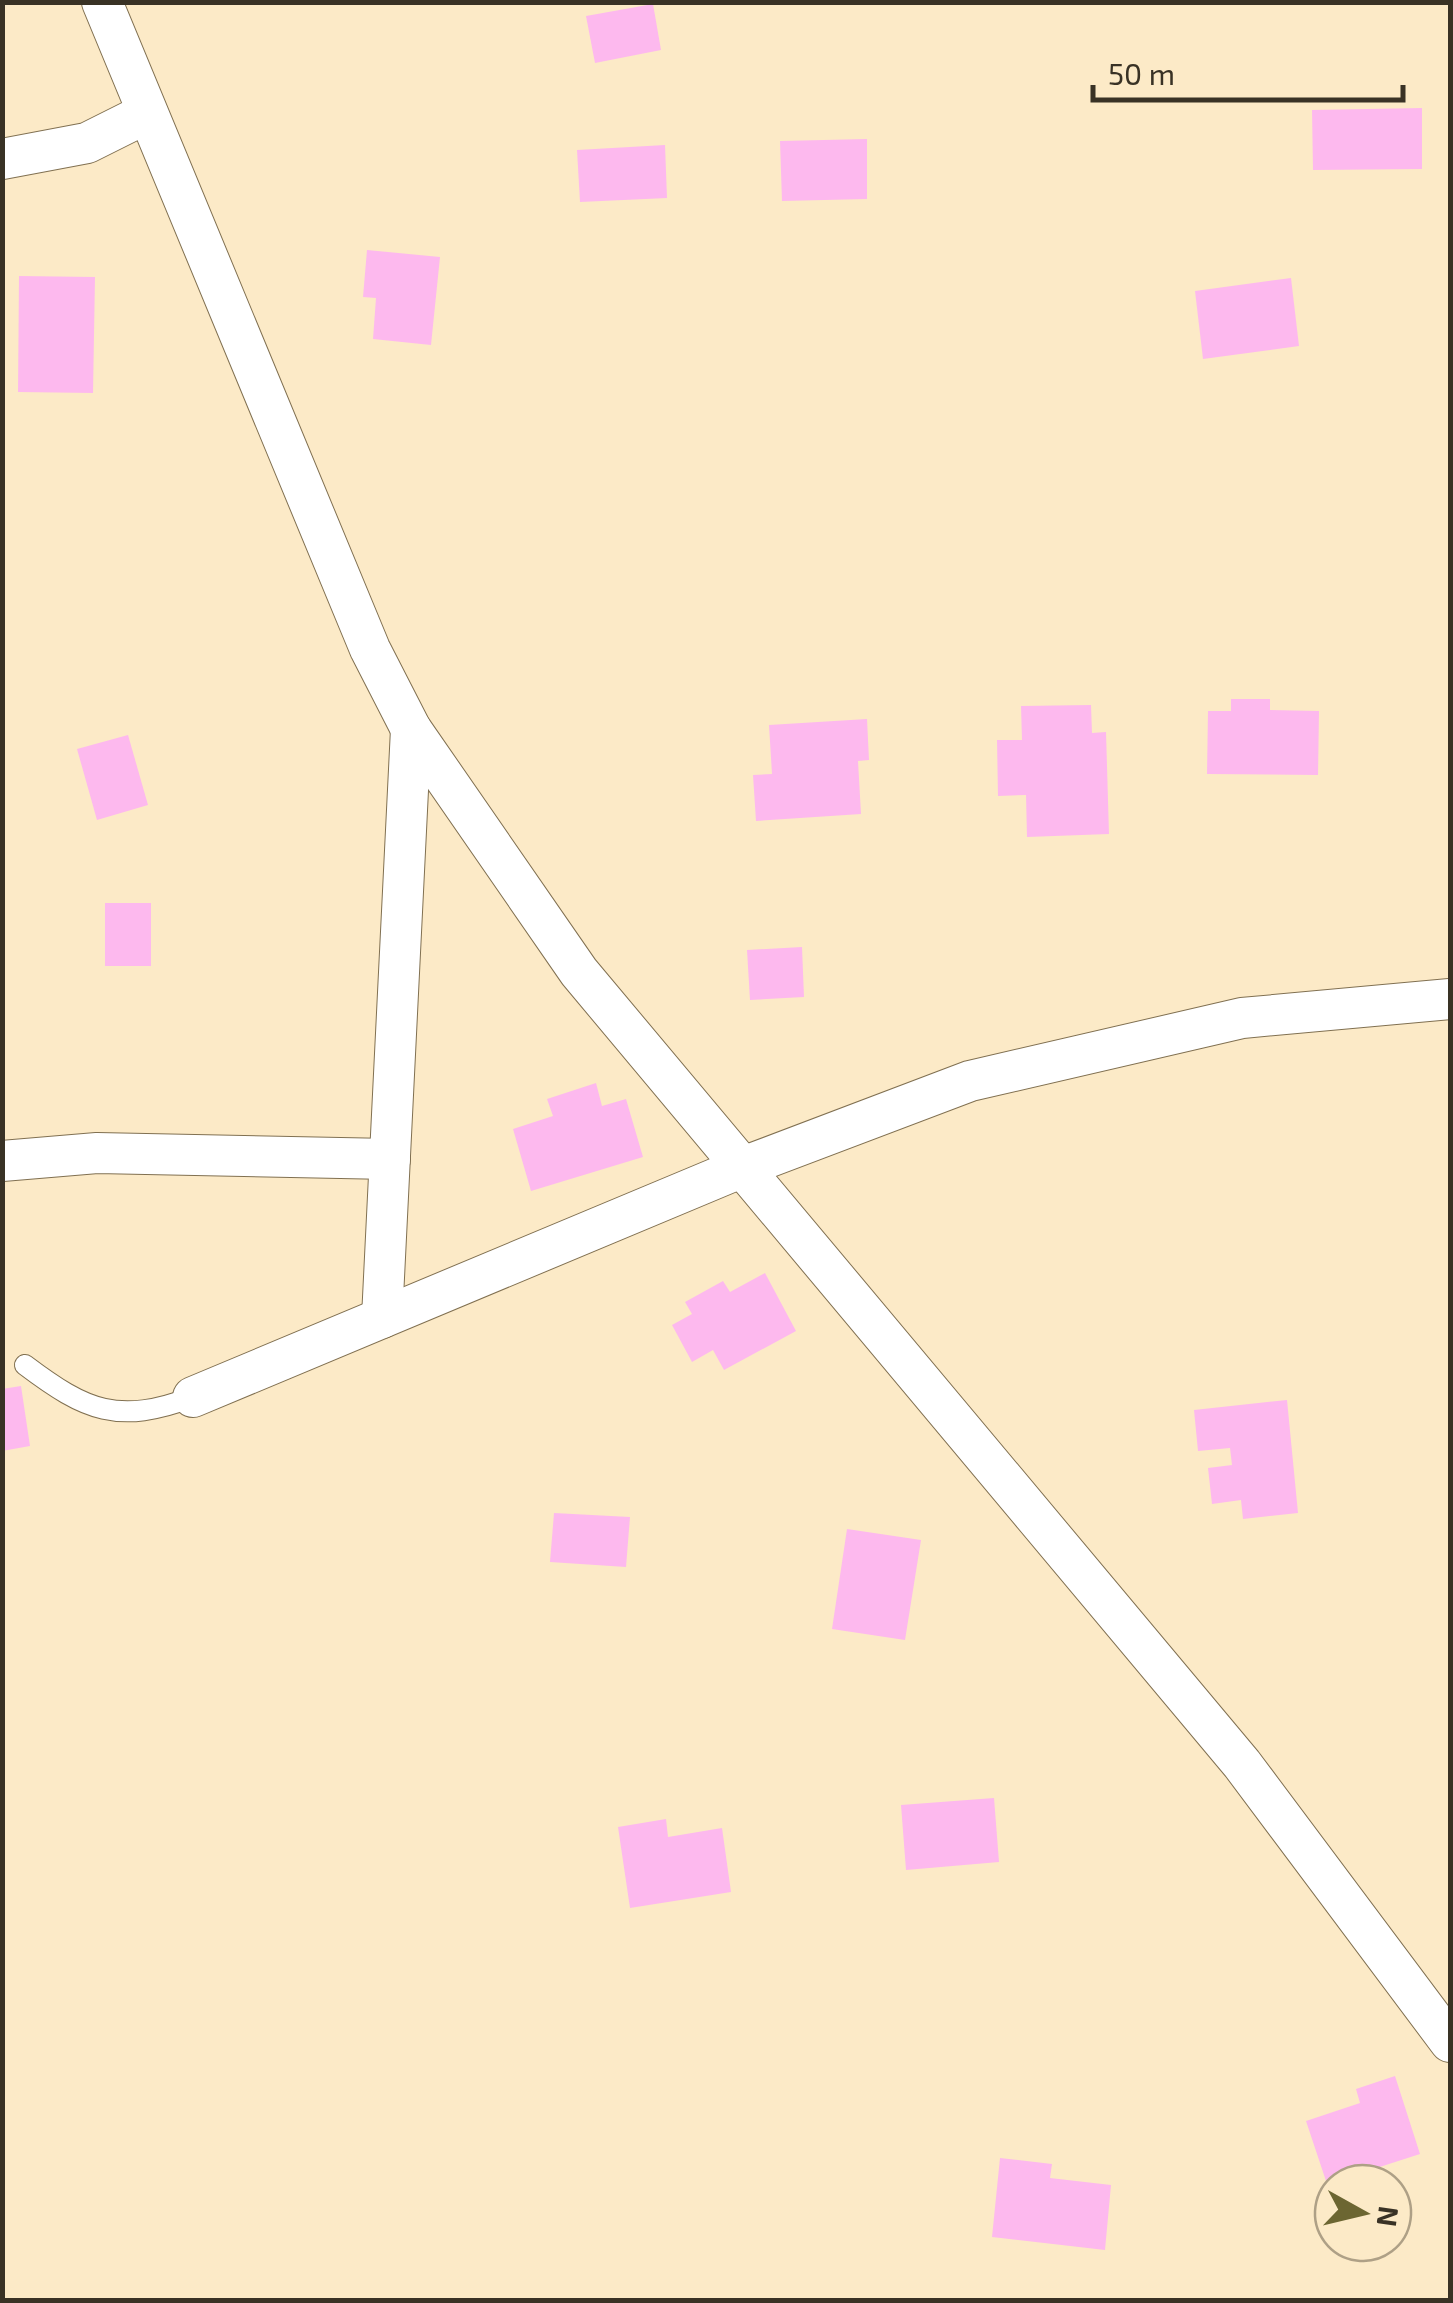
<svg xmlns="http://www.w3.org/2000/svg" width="1453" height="2303" viewBox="0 0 1453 2303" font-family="'Exo 2',sans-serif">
  <rect width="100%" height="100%" fill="#fceac7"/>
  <g fill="#fdb9ee">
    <path d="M653,4L661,50L595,63L586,16Z"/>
    <path d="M1422,108V169L1313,170L1312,110Z"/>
    <path d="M867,139V199L782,201L780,141Z"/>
    <path d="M665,145L667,198L580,202L577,150Z"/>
    <path d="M367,250L440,257L431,345L373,339L376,298L363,297Z"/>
    <path d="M19,276L95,277L93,393L18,392Z"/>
    <path d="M1291,278L1299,346L1203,359L1195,291Z"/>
    <path d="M1231,699H1270V710L1319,711L1318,775L1207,774L1208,711H1231Z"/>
    <path d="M1091,705L1092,733L1106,732L1109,834L1027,837L1026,795L998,796L997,740H1022L1021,706Z"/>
    <path d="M867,719L869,760L858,761L861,814L756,821L753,775L772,774L769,725Z"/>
    <path d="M128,735L148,805L97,820L77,749Z"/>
    <rect x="105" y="903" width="46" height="63"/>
    <path d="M802,947L804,997L750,1000L747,950Z"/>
    <path d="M596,1083L602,1106L626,1099L643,1157L531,1191L513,1129L553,1116L547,1099Z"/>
    <path d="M765,1273L796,1331L724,1370L713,1350L692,1362L672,1325L692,1314L685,1302L723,1281L730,1292Z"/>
    <path d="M21,1386L30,1446L2,1451V1389Z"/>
    <path d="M1287,1400L1298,1513L1243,1519L1241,1500L1212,1504L1208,1468L1232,1465L1230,1448L1198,1451L1194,1410Z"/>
    <path d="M554,1513L630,1517L626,1567L550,1562Z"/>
    <path d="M847,1529L921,1540L905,1640L832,1629Z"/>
    <path d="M994,1798L999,1862L906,1870L901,1805Z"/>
    <path d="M666,1819L668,1837L722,1828L731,1892L630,1908L618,1827Z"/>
    <path d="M1395,2076L1420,2154L1327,2184L1306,2121L1360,2103L1356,2089Z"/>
    <path d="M1000,2158L1052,2164L1050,2178L1111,2185L1105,2250L992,2237Z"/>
  </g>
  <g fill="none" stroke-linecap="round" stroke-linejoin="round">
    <defs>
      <path id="lane" d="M25,1365C86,1411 118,1425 193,1397"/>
      <g id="street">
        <path d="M102,2L370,649L411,729L579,972L1242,1764L1450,2042"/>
        <path d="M2,159L87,143L147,113"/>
        <path d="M2,1161L97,1153L390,1159"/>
        <path d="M382,1318L411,729"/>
        <path d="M193,1397L743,1167L970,1081L1242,1018L1450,999"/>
      </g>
    </defs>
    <use href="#lane" stroke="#807051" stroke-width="22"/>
    <use href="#street" stroke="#807051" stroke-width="42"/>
    <use href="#lane" stroke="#fff" stroke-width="20"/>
    <use href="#street" stroke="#fff" stroke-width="40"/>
  </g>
  <rect width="1453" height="2303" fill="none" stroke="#393225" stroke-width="10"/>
  <g transform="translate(1363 2213) rotate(98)"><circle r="48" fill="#fceac7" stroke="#aea086" stroke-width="2.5"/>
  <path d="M0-8L18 38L0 25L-18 38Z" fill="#6c6632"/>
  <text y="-15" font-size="28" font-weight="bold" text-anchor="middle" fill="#393225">N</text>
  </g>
  <path d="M1093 85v15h310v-15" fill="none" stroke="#393225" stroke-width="5"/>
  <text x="1108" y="85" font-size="30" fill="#393225" stroke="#fceac7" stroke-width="8" paint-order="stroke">50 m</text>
</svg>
